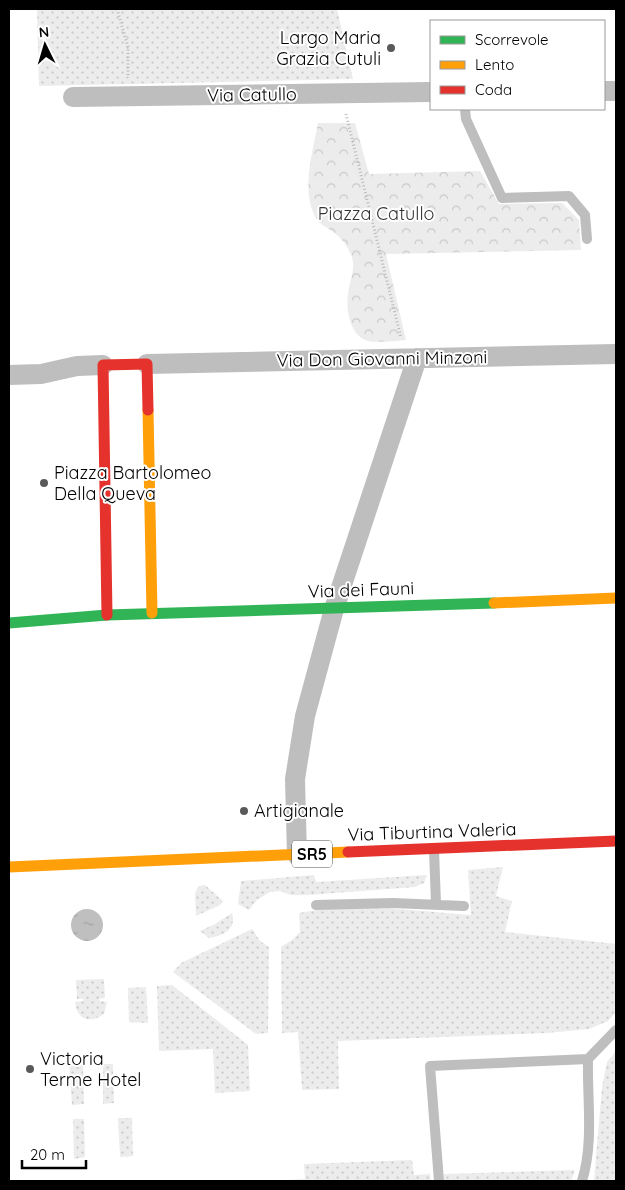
<svg xmlns="http://www.w3.org/2000/svg" width="625" height="1190" font-family="Quicksand,sans-serif">
<style>
.grass{fill:url(#grass-dots)}
.park{fill:url(#park-crowns)}
.water{fill:url(#water-ripples)}
.lines{fill:none;stroke-linecap:round;stroke-linejoin:round}
.path{stroke:#b9b9b9;stroke-width:3;stroke-dasharray:1 2.5;stroke-linecap:butt}
.lane{stroke:#bebebe;stroke-width:10}
.street{stroke:#bebebe;stroke-width:20}
.fast{stroke:#30b455;stroke-width:11}
.slow{stroke:#ff9f0a;stroke-width:11}
.jam{stroke:#e5322d;stroke-width:11}
.poi-dot{fill:#595959;stroke:#fff;stroke-width:2}
.labels{text-anchor:middle;stroke-width:4;stroke-linejoin:round;paint-order:stroke}
.shield{fill:#fff;stroke:#4c4c4c;stroke-width:1}
.shield-label{font-size:16px;font-weight:bold;fill:#000}
.poi-label{font-size:18px;fill:#000;stroke:#fff;text-anchor:start}
.street-label{font-size:18px;fill:#000;stroke:#fff}
.park-label{font-size:18px;fill:#333;stroke:#fff}
</style>
<defs>
<pattern id="grass-dots" width="8" height="8" patternUnits="userSpaceOnUse" patternTransform="scale(1.25)"><rect width="8" height="8" fill="#ececec"/><path d="M2 2h.1M6 6h.1" fill="none" stroke="#c9c9c9" stroke-width="1.8" stroke-linecap="round"/></pattern>
<pattern id="park-crowns" width="20" height="18" patternUnits="userSpaceOnUse" patternTransform="scale(1.25)"><rect width="20" height="18" fill="#ececec"/><path d="M2 6a3 3 0 1 1 6 0M12 15a3 3 0 1 1 6 0" fill="none" stroke="#c9c9c9"/></pattern>
<pattern id="water-ripples" width="26" height="14" patternUnits="userSpaceOnUse" patternTransform="scale(1.25)"><rect width="26" height="14" fill="#bfbfbf"/><path d="M2 4q2-2 4 0t4 0M15 11q2-2 4 0t4 0" fill="none" stroke="#a2a2a2"/></pattern>
</defs>
<rect width="100%" height="100%" fill="#fff"/>
<path class="grass" d="M37,9H337L353,79L39,86Z
M503,867L496,896L512,901L505,932L616,944V1012L608,1021L589,1029L546,1033L338,1041L339,1089L302,1090L298,1032L282,1033L281,947L292,940L300,932L299,913C356,902 414,911 471,915L468,870Z
M314,875L316,882L427,875L424,883L415,887L308,895H291L280,891L270,892L257,900L249,910L238,904L241,881Z
M205,885L223,901L220,905L196,916L195,893L199,886Z
M232,913C237,929 223,936 209,938L200,931L215,924Z
M252,929L260,941L269,947L268,1033L256,1034L173,972L181,963Z
M104,979L105,998L99,999L100,1001L107,1002L104,1014C90,1024 77,1020 75,1002L83,1001V999H77L76,980Z
M172,985L248,1045L250,1091L215,1093L213,1049L159,1051L157,986Z
M146,987L148,1023L129,1022L128,988Z
M616,1051V1181H594L602,1087L607,1062Z
M69,1064L83,1065L84,1104L72,1105Z
M103,1064H113L114,1103L103,1104Z
M118,1118H132L133,1156L120,1157Z
M73,1119H84L85,1157L74,1159Z
M412,1160L414,1175L430,1174L431,1181H269L305,1179L304,1164Z
M575,1170L571,1181H444V1174Z"/>
<path class="park" d="M318,123H355L369,174L480,171L499,204L562,203L579,220L581,250L386,254L406,340C398,341 375,343 368,341C348,335 345,305 349,288C351,277 356,266 351,255C346,243 340,236 329,229C326,227 322,225 320,223C298,199 313,151 318,123Z"/>
<path class="water" d="M71 925a16 16 0 1 1 32 0a16 16 0 1 1-32 0Z"/>
<g class="lines">
<path class="path" d="M117,9L128,47V77
M346,114L401,338"/>
<path class="lane" d="M465,109L466,119L502,198L569,196L585,215L587,239
M434,850L436,904
M316,905L393,903L464,906
M439,1181L430,1066L588,1059L616,1030
M582,1181C594,1143 587,1099 588,1059"/>
<path class="street" d="M604,91H616
M73,97L431,92
M147,364L616,354
M9,375L41,374L77,366L103,365
M297,855L295,779L305,716L334,609L417,358"/>
<path class="fast" d="M9,623L107,615L494,603"/>
<path class="slow" d="M148,410L152,613
M494,603L616,598
M9,867L348,852"/>
<path class="jam" d="M107,615L103,365L147,364L148,410
M348,852L616,841"/>
</g>
<g class="poi-dot">
<circle cx="391" cy="48" r="5"/>
<circle cx="44" cy="483" r="5"/>
<circle cx="244" cy="811" r="5"/>
<circle cx="30" cy="1069" r="5"/>
</g>
<g class="labels">
<rect class="shield" x="292" y="840.5" width="40" height="27" rx="4"/>
<g class="shield-label">
<text x="312" y="860">SR5</text>
</g>
<g class="poi-label">
<text x="381" y="44" text-anchor="end">Largo Maria<tspan x="381" dy="21">Grazia Cutuli</tspan></text>
<text x="54" y="479">Piazza Bartolomeo<tspan x="54" dy="21">Della Queva</tspan></text>
<text x="254" y="817">Artigianale</text>
<text x="40" y="1065">Victoria<tspan x="40" dy="21">Terme Hotel</tspan></text>
</g>
<g class="street-label">
<text transform="translate(252 95) rotate(-1)" y="6">Via Catullo</text>
<text transform="translate(382 359) rotate(-1)" y="6">Via Don Giovanni Minzoni</text>
<text transform="translate(361 590) rotate(-2)" y="6">Via dei Fauni</text>
<text transform="translate(432 832) rotate(-2)" y="6">Via Tiburtina Valeria</text>
</g>
<g class="park-label">
<text x="376" y="220">Piazza Catullo</text>
</g>
</g>
<rect width="625" height="1190" fill="none" stroke="#000000" stroke-width="20"/>
<rect x="430" y="20" width="175" height="90" fill="#ffffff" stroke="#999999"/>
<rect x="440" y="36" width="25" height="8" fill="#30b455" stroke="#999999"/>
<text x="475" y="45" font-size="15" fill="#000000">Scorrevole</text>
<rect x="440" y="61" width="25" height="8" fill="#ff9f0a" stroke="#999999"/>
<text x="475" y="70" font-size="15" fill="#000000">Lento</text>
<rect x="440" y="86" width="25" height="8" fill="#e5322d" stroke="#999999"/>
<text x="475" y="95" font-size="15" fill="#000000">Coda</text>
<g transform="translate(45 45) rotate(355)" stroke="#ffffff" stroke-width="4" paint-order="stroke">
<path d="M0-4L9 19L0 12L-9 19Z" fill="#000000"/>
<text y="-8" font-size="14" font-weight="bold" text-anchor="middle" fill="#000000">N</text>
</g>
<path d="M22 1160v8h64v-8" fill="none" stroke="#000000" stroke-width="2.5"/>
<text x="30" y="1160" font-size="15" fill="#000000" stroke="#ffffff" stroke-width="4" paint-order="stroke">20 m</text>
</svg>
